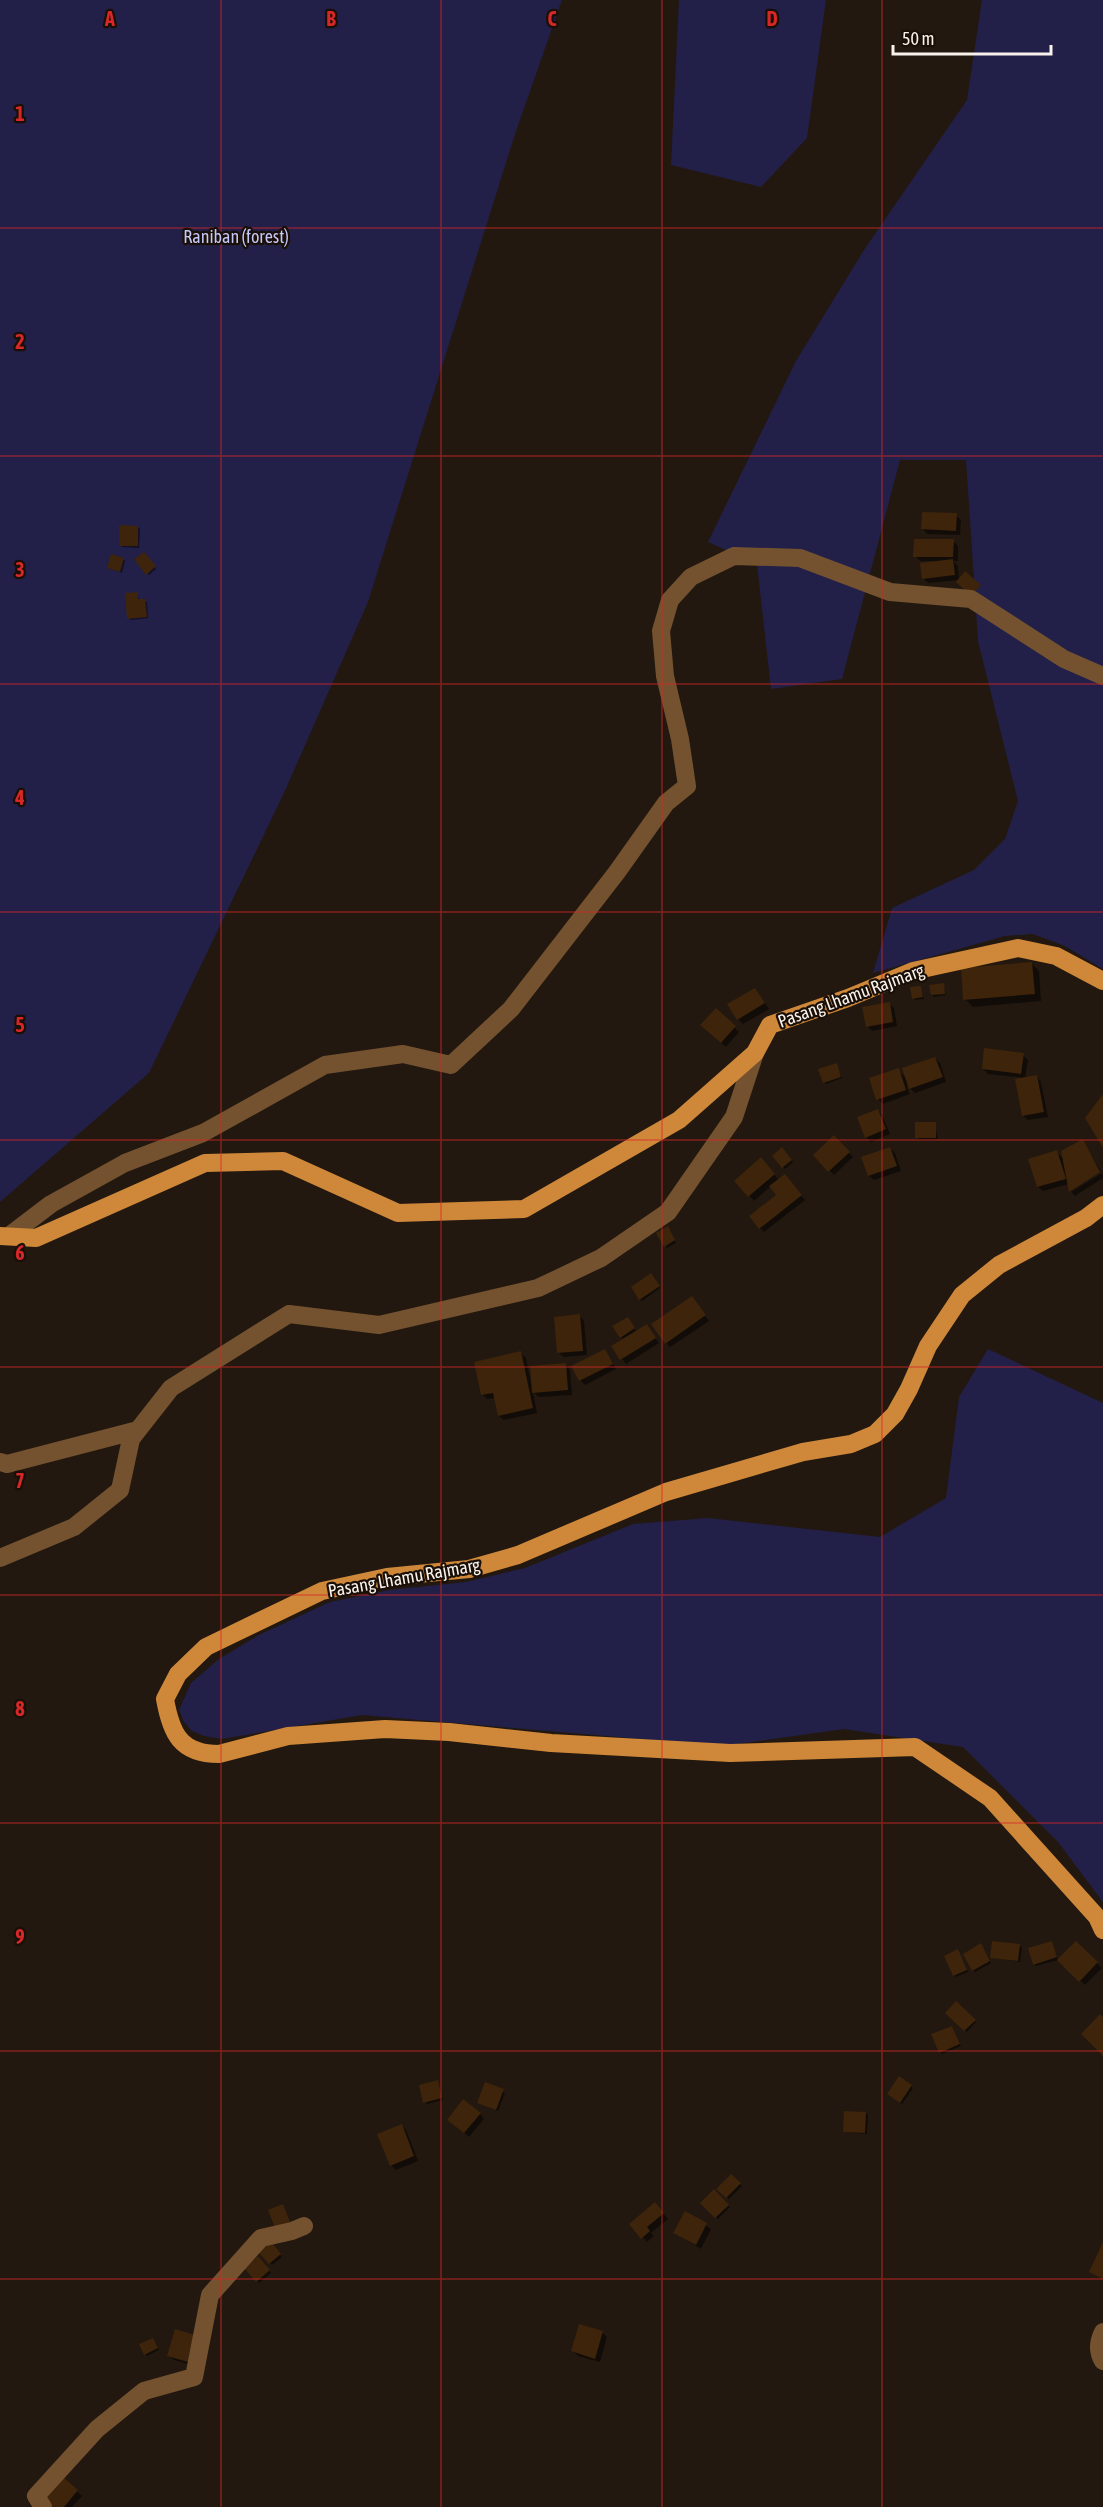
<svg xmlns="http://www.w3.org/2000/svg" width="1103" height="2507" font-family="'Asap Condensed',sans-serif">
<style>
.green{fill:#222048}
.shadow{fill:#0007}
.building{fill:#3d240a}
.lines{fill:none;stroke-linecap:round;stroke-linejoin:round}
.street{stroke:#74522f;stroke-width:18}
.primary{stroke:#cf883a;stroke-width:18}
.grid{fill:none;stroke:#d62828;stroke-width:1.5;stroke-opacity:0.55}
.labels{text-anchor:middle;stroke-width:4.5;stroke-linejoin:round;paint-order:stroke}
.park-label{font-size:18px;fill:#c4c7fa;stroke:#190f07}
.street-label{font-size:18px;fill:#f9f2ec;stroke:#190f07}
.grid-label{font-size:20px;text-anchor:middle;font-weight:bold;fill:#d62828;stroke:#190f07;stroke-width:4.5;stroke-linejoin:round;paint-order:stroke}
</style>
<rect width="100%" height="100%" fill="#22180f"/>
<path class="green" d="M0,0H562L515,134L368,602L284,793L149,1073L0,1202Z
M679,0H826L807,138L761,187L671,165Z
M982,0H1103V969L1065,946L1033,934L1005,936L873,973L892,908L974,870L1005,839L1018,801L978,641L966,460H900L842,679L771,689L757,564L708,542L796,361L864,250L967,100Z
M988,1349L1103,1403V1902L1058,1842L963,1747L844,1729L722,1746L362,1715L222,1739L204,1736L192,1731L184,1722L179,1710L191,1683L219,1659L259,1635L330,1602L389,1590L466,1582L525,1568L633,1524L708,1518L880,1537L946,1498L959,1397Z"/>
<path class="shadow" d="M956,515L961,520L960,535L927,534L923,529Z
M138,527L140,529L139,548L122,547L120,545Z
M953,541L958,546V561H953L958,566L959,580L928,583L923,578L934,561H920L915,556Z
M144,554L156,569L149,575L136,560Z
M123,559L125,561L122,573L109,568Z
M137,593L140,601L147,602L148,618L131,620L129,618Z
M1031,963L1039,971L1041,1001L973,1007L965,999Z
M943,984L946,995L934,997L932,995Z
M921,988L924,999L915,1000L913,998Z
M755,989L769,1009L743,1024L738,1019Z
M889,1004L894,1008L897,1026L872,1031L867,1026Z
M716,1010L739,1032L726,1047L702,1025Z
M1023,1055L1028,1060L1025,1079L1037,1077L1041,1082L1048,1117L1028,1120L1023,1116L1025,1078L988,1074L983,1069Z
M935,1059L940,1063L946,1082L915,1093L906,1084L910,1094L883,1104L878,1099L898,1070L907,1079Z
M836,1065L842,1078L826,1084L824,1082Z
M877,1110L882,1115L890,1134L871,1142L866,1137Z
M935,1124L938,1139H919L916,1137Z
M834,1137L853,1157L834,1175L815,1155Z
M1083,1141L1100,1170L1071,1189V1192L1102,1173L1103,1178L1075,1196L1070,1191L1069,1184L1043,1191L1038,1187L1056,1152L1064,1159Z
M782,1149L793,1162L785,1169L774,1156Z
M890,1149L895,1153L901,1171L874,1180L869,1176Z
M765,1164L779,1180L796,1189L805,1200L764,1232L760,1228L778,1195L771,1186L754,1201L736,1181Z
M669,1230L676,1243L667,1248L665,1246Z
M652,1277L660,1288L642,1301L640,1299Z
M692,1298L709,1321L670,1347L666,1343Z
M580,1316L584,1321L587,1355L564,1357L559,1353Z
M629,1321L637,1332L647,1326L659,1343L626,1364L613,1347L624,1340L621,1337Z
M605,1351L616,1369L585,1385L580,1380Z
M521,1353L526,1358L531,1382L566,1365L570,1370L572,1395L539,1397L533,1392L537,1413L504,1420L499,1416L495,1398L487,1399L482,1394Z
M1052,1942L1058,1960L1036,1966L1034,1964Z
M1076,1943L1102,1968L1085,1985L1059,1960Z
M1020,1946L1022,1948L1020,1962L992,1957Z
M983,1947L991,1963L975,1972L973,1970Z
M959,1953L968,1972L956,1977L954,1975Z
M956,2003L976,2022L967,2032L947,2013Z
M952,2027L961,2046L942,2054L940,2052Z
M438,2082L443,2100L427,2104L425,2102Z
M486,2084L505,2093L498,2111L479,2103Z
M911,2086L913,2088L902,2104L891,2096Z
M866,2113L868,2115L867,2134L845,2132Z
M480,2114L484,2119L469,2137L454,2124Z
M402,2125L406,2130L418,2161L396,2170L391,2165Z
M731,2176L742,2186L729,2199L719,2189Z
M714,2191L730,2207L718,2219L702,2203Z
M660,2209L668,2219L651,2233L654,2236L647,2242L631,2224Z
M686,2213L711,2229L701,2249L675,2233Z
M270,2242L282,2257L272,2265L259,2251Z
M257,2258L271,2273L259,2283L246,2268Z
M602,2332L607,2337L600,2362L578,2356L573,2351Z
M195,2336L192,2365L174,2360L169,2356Z
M154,2341L159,2350L147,2356L145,2354Z
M62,2478L82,2496L72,2507H54Z"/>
<path class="building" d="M922,512L957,513L956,531L921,529Z
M119,525L138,526V546H119Z
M914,539H954L953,557H913Z
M144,552L156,566L146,575L134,559Z
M111,554L124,558L120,572L107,568Z
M953,559L955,575L922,579L920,563Z
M965,571L981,585L971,596L956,582Z
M138,592V599H145L147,617L127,619L125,593Z
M1032,962L1035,994L963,1000L961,968Z
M944,983L945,994L931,995L929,985Z
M921,986L923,997L912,999L910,987Z
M755,988L765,1003L737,1020L727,1004Z
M890,1002L893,1022L866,1027L862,1007Z
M716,1008L736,1026L721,1043L700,1025Z
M984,1048L1024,1053L1021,1074L982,1069Z
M935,1057L943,1077L909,1089L902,1068Z
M837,1063L841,1077L823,1083L818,1069Z
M899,1068L906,1090L876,1100L869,1078Z
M1037,1075L1044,1112L1022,1116L1015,1079Z
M1103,1094V1148L1085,1118Z
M878,1109L886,1129L865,1138L857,1117Z
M915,1122H936V1138H915Z
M834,1135L850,1152L828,1172L813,1155Z
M1083,1139L1100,1172L1069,1192L1061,1151Z
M782,1147L792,1160L782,1168L772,1156Z
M890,1147L897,1166L868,1176L861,1157Z
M1057,1150L1066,1179L1037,1187L1028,1159Z
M761,1157L775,1174L748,1197L734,1181Z
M785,1174L802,1195L759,1229L749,1216L776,1195L769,1186Z
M668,1226L675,1240L664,1247L656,1233Z
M651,1273L660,1286L639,1300L631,1287Z
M692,1296L706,1315L665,1344L651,1324Z
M580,1314L583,1351L557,1353L554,1317Z
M628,1317L635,1328L620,1338L612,1326Z
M647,1324L656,1338L620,1360L611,1346Z
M605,1349L613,1364L579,1381L571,1366Z
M521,1351L533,1408L498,1416L493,1393L481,1395L474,1362Z
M566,1363L568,1390L532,1393L530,1366Z
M992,1941L1020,1944L1018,1961L990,1958Z
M1052,1941L1057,1957L1033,1965L1028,1948Z
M1076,1941L1098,1962L1079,1982L1057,1960Z
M981,1943L990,1961L972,1971L963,1954Z
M958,1949L967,1970L953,1976L944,1956Z
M956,2001L976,2020L964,2031L945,2013Z
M1100,2014L1103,2017V2056L1081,2034Z
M952,2026L960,2044L939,2053L931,2034Z
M899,2076L912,2085L900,2103L887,2094Z
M438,2080L442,2098L423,2103L419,2085Z
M485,2082L504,2089L496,2110L477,2103Z
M463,2099L481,2113L464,2133L447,2120Z
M844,2111L866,2112L865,2133L843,2132Z
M402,2124L414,2156L390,2166L377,2134Z
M731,2174L741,2183L726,2198L716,2189Z
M714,2189L729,2205L715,2218L700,2203Z
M655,2202L664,2213L647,2227L650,2231L641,2239L629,2224Z
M283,2204L292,2227L277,2233L268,2210Z
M685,2211L707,2223L696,2245L673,2233Z
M270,2240L281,2254L269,2264L257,2251Z
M1103,2242V2279L1089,2272Z
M258,2256L270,2270L256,2282L244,2268Z
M579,2324L603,2331L595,2359L571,2351Z
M175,2329L195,2335L188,2362L167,2356Z
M153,2338L158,2348L144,2355L139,2344Z
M62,2476L78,2490L64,2507H53L43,2498Z"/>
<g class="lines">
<path class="street" d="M9,1236L51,1204L125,1163L203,1133L325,1065L403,1054L451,1065L511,1009L617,872L666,803L687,786L680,739L665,676L661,631L670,600L691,577L734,556L800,558L890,592L971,599L1064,659L1103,676
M0,1462L7,1464L138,1430
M0,1558L74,1527L120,1490L131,1439L171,1388L289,1314L379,1325L538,1288L601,1258L668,1212L734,1117L755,1053
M1103,2332C1098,2342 1097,2351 1103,2361
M43,2507L36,2496L97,2429L144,2391L194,2377L210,2295L261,2238L292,2231L304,2226"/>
<path class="primary" d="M1103,1205L1086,1218L999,1265L962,1295L928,1346L909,1389L895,1414L875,1434L851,1444L803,1452L666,1492L518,1555L469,1569L387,1577L322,1591L206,1647L178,1674L165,1699C171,1733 180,1754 219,1754L288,1736L385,1729L449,1732L551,1743L730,1753L915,1747L990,1798L1097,1917L1103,1930
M0,1236L36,1238L205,1163L283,1161L398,1213L524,1209L679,1120L755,1053L770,1025L848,998L913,971L1018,948L1056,956L1103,981"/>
</g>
<path class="grid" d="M221,0V2507M441,0V2507M662,0V2507M882,0V2507M0,228H1103M0,456H1103M0,684H1103M0,912H1103M0,1140H1103M0,1367H1103M0,1595H1103M0,1823H1103M0,2051H1103M0,2279H1103"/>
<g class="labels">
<g class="park-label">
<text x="236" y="243">Raniban (forest)</text>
</g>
<g class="street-label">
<text transform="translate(851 996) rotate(-20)" y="6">Pasang Lhamu Rajmarg</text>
<text transform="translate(404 1578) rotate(-10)" y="6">Pasang Lhamu Rajmarg</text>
</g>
</g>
<g class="grid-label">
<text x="110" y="26">A</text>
<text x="331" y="26">B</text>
<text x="552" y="26">C</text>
<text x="772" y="26">D</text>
<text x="20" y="121">1</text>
<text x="20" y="349">2</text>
<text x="20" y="577">3</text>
<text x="20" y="805">4</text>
<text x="20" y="1032">5</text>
<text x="20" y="1260">6</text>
<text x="20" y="1488">7</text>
<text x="20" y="1716">8</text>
<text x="20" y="1944">9</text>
</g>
<path d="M893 45v9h158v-9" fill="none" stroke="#f9f2ec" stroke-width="3"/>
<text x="902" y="45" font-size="18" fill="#f9f2ec" stroke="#190f07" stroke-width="4.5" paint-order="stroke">50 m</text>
</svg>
